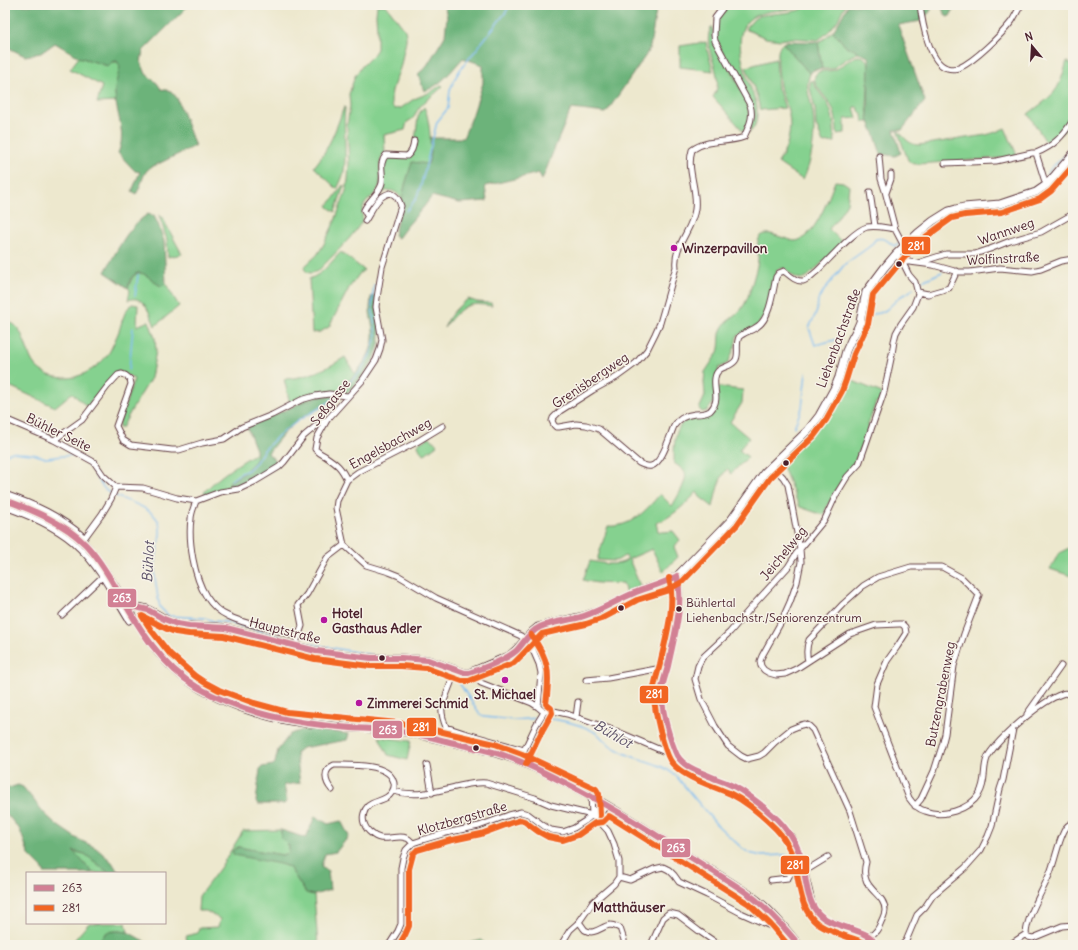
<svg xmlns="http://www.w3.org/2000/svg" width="1078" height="950" font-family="Delius,sans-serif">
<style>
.green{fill:#85d18f;stroke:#68785d}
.forest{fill:#6cb37a;stroke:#5b6952}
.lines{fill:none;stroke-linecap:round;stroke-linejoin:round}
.stream{stroke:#7cbcf1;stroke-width:1.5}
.street-casing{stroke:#623d43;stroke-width:7}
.secondary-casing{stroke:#623d43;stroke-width:9}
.street{stroke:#fff;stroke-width:5}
.secondary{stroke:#fff;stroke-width:7}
.bus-1-casing{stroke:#f7f3e8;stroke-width:9}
.bus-2-casing{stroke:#f7f3e8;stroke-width:9}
.bus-1{stroke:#d28094;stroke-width:6}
.bus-2{stroke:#f26522;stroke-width:6}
.poi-dot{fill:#b5179e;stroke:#f7f3e8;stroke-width:1.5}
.bus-dot{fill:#4a1f2b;stroke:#f7f3e8;stroke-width:1.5}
.labels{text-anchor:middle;stroke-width:3;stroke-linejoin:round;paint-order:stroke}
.bus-label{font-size:12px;fill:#4a1f2b;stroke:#f7f3e8;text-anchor:start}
.street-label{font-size:13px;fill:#4a1f2b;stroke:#f7f3e8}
.poi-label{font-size:13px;font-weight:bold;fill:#4a1f2b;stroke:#f7f3e8;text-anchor:start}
.water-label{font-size:14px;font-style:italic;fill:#594e66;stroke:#f7f3e8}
.neighbourhood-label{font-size:14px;font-weight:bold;fill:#4a1f2b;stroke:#f7f3e8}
.line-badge{stroke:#f7f3e8;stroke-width:1.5}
.badge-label{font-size:11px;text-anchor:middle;font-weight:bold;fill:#fff}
</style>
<rect width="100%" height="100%" fill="#f7f3e8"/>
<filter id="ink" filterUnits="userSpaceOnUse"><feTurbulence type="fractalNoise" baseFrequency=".025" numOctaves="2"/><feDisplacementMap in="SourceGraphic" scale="8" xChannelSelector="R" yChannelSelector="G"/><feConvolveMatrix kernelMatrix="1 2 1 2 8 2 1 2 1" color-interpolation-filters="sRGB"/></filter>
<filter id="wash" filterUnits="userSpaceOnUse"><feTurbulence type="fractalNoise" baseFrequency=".012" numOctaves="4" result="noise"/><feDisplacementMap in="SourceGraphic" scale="16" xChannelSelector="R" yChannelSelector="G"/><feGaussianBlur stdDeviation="0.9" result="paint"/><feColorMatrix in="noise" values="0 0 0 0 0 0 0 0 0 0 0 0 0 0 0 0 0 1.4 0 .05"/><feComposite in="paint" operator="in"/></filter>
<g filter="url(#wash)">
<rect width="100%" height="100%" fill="#ede8ce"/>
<path class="green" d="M377,5H386L405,30C407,37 406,43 404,49C403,54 402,60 401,65C397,79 388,92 392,107L395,109L401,108L414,99L431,92L441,85L443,86C436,94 425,100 419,108C413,116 417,117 407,122L405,130L384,135L385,153C375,161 384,179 377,191C373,197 365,201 363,208C361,213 364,218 361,223C350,240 333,255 319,270C314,273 309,275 305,270L304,267L317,255L324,244L335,221L346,191L348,180L349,164L347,125L350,106L349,94L355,76L362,66L373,55L377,49V29L376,15Z
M726,5H805C791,11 775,9 760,14C723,25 748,79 756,102C758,113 758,126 749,133L754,113L716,40L717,18Z
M810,5H846L843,9L838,20L831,29L825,35L818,40L792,38L780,40L766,38L745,29L754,19L759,16C775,12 795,15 810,5Z
M711,27H713V37L748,104L750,119L744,132L713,97C728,75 700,51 711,27Z
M833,31L847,48L854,49L857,53L846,59L832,69H822L818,42L824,39Z
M706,42L707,49L713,71L680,67V46Z
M783,43L810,74C804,88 811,99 813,113C816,134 812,162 803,180L778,163C787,150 792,131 789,115C788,107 783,99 781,91C779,83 776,55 779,48C780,46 781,45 783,43Z
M858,56C864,56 866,59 869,64L867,107L869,122H863L862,115L857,107H854L857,118L845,119V133L837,134C837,125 836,117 833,109C831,106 830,103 828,101C824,95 810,82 816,74C820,69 829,72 834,70C843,67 848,58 858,56Z
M79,57L108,66L112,62H118L121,65L115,91L116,102L97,103L102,86L70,69Z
M776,59L778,88L785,108L760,110L757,96L746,67Z
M1067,61L1073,66V118L1066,129L1048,145L1028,114C1038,106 1050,99 1057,88C1062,80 1064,70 1067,61Z
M813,80C815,88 821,94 826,101C834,113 834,128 835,142L823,143L818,130L816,126L815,109L810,88V82Z
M344,107H345C343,128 347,150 344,171C343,177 340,183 337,189L314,167C329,149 336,129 344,107Z
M424,107C429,115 431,142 431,152C430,156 429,160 428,164L412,163L405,185L402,203C401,198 400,195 395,192C382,185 374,203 368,212L366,211L367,209L380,191L383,163L386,157L401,158L414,149L418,117L420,112Z
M1005,128L1017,155L1001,158L918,164C914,164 911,164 908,160L897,130C904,137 909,145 919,145L986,135L996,132Z
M835,181L843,182L849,186L847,203L837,219L829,229L843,243L806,278C796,281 791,274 784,268L779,269L777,270L765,315L758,325L737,336L735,347L728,363L719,368L713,403L707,411L702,412L699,409L705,396L704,382L705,372L718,352C721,344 718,335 722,328C726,320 735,317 740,311C749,300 752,283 756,270C757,266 758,262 758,258C758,247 754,232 771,234L794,241C814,241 829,197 835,181Z
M343,185L344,186L335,212L327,206L334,198Z
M159,215L162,217L182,254L168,257L167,240Z
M341,252L364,270L360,273L349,288L329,327L320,332L312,333L309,279C323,274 331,262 341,252Z
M139,273C148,273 153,282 161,286L166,284L179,306L155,326C152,319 146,302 139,300C135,298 132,299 128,300L130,290L128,288C131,282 131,275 139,273Z
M468,299L477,302L491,303L492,306C484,305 474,303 467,306C459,309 449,321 444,328C450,314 456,308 468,299Z
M132,304L138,305L137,326L149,321L155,338L156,351L151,378L131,411L122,428H119V424L134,379L118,371L87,407L72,393L55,407L5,384V322C24,321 25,352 34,364C42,374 52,377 64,378C81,379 101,366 110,351C113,345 116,338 119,331C122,322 124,310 132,304Z
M345,357L355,374L344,386L340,394L290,404L284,379C306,378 327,369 345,357Z
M843,377L882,393L879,402H876L868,425L869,428L860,450L851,470L836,489L823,515L800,507L795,497L782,464L826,417Z
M717,387L743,390L742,403L730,422L749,438L739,450L748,457L731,474L727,469C718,479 716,495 713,507L700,497L697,492C688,502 670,519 656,523L658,531L664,532L673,531L680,540L674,547L678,557L663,572L652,549L629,559L641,588L626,594L623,583C609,584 597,584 583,580L590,561C602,563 617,567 627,560V557L625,556C621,557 619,561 614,561L597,560L608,526C630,528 647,510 660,494L672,506C676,499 690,478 684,471C681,468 677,465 674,463C674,449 673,426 688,419C693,416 699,417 704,416C707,414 710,412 713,411Z
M430,437L437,445L425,454C421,453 419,449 418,445L419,443Z
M256,453V460L244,473L229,482L232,489L205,494L204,492C220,475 237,465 256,453Z
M1073,546V578L1071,576L1050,569L1059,553Z
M379,737L411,741L407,760L388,755Z
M281,830V838L289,846L290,853L282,855L238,847L289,867L306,893L314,895L318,945H188L186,936L198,933L199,928L218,927L220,919L206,911H198L199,896L220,868L243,831Z
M72,851L85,854L109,873H93Z
M89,923H126L128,932C112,930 105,930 96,945H70Z
M482,940L485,945H462Z"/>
<path class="forest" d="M5,5H196L187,7L143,51L141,62L146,74L157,83L161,89L171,91L177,98L195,146L156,165C141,169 144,183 136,194L132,191L140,172L135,171L118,153C127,133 116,114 115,94C114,85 119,74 120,66L117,61L112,62L108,66L79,57L55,43L41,53L25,56L5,46Z
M444,5H657L650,47L646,55L606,113L571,109L557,142L542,180L539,173L485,186L487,201L459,203L432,196C422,211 408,223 398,238L394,235L405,185L412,162L428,164L431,153L430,138H463L472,117L483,83V65L463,58C451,71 441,86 424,91L418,74L426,67L445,36L447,16Z
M848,5H934L929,13L921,21L898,25L925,101L902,130H894L901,153L895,156L881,154L874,133L869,122L868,116L869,58L863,54L857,53L854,49L847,48L833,31L839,22Z
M942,5H956L950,16L947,17L943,11Z
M787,41L818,42L822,69L813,70L810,74L783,43Z
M148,214L154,216L158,224L164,241L166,284L161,286C153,283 142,266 133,276C130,279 129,284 128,288L105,272C117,251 127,227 148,214Z
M375,296C377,309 382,333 379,345C376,362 359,383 346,394H340C351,375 372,361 373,337C374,328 370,319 370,309C370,305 371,301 371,297Z
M332,396L334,401L299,419L283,434L268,453L279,465C264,475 249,483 232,489L229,482L244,473L256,460V450L247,427L303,402L318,397Z
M309,728L349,734L347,740L302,748L296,753L300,783L284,785L287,802L283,804H258L256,802L260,769L262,767L273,765L275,763L278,750L290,734Z
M18,785L23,787L45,814L57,825L76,838L96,848L112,862L118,872L109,873L85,854L73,851L93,873H44L42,868L29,855L20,830L5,812V786L9,788Z
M315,816L328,824L341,821L349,836L336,852L325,854L321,867L328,871L330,890L314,895L306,893L289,867L280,864L234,855L232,851L238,847L282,855L289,853V846L281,838V830L306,838Z
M118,931L128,932L151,945H96L98,942L107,932Z"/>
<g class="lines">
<path class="stream" d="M1047,174L1052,167L1073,149
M406,211L416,199L421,185L437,122L448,108L450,90L454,80L460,70L506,12L510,5
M920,282L942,272
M135,296L138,275
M872,314L880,313L886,310L901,296L908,293L913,288
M839,339L815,345L809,328L817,311L818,300L825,289L845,264L869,247L876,239C884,237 888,241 894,246L899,243
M129,370L133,328
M342,389L360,372L371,353L376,336L372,306L374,285
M794,427L802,408L806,373
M5,455L12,452L19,453L33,454L46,458L72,455C93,458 92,477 105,489C119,502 145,502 157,519C164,528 157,548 156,558C153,572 156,584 158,598C159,601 159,604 160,607C162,610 166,613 169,616L205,618L213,621L226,622L300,642L372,655
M231,480L239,474L248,470L256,462L264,450L279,435L299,420L328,403L334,398
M381,663L413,664L430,669L458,681L479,713L484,717L515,720L538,718
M542,718C558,719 582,724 596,733C600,735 603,740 607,743C612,747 625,754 631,756C649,763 661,763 676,776L717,825L742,848L749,853L762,856L786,855L793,861
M798,871L811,917L817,923L852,937L861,945"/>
</g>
</g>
<g filter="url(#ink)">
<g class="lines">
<defs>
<path id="street" d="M725,5L715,18L714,35L715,41L750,105C754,117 749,126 744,137C726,144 708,138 692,150C686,170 698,189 695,209C693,229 673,246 676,267L660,323L655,334L647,350L636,363L628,369L617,377L593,390L560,411L553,418L552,421L554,425L556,427H559L576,424L586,425L599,429L639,463C643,465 647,467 651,466C662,464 670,435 674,426C679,418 686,415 695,414C700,414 705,414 710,411C721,400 713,390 715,378C717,365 729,369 735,361C740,356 735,345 739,337C744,332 752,331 758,326C770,318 773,291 776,277L779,273L784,271C789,275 796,282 803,281C808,280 812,275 816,272C828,261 853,231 867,227C876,225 886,228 895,229
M920,5C922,21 929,63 947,68C950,69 955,69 959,68C975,61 1001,35 1012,21C1015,16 1018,10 1021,5
M1036,153C1054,146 1063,136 1073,120
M879,156L881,179L885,191L895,229L904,246
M945,163L996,161L1032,153H1036L1046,185
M870,192L875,226
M886,193L891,179V174
M368,216L366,214L364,210C369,200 380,193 382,183C384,173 378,164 386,155L407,156C412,152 413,148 414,141
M365,221C373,209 376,197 390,193C397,195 399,200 401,206L382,267L377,298L376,307L382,340L380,349L376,360L362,381L327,420L317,438L315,449C318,452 321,454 325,456C337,464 341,467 347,480L337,501L336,508L344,545L366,565L389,572L399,576L436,598L521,636L532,648L539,664L541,673L538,707
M902,261L933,265L958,272H970L1000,268L1032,271L1041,269L1061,261L1073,259
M921,262L946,254H975L990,249L1010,241L1041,232L1073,214
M918,292L928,294L949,288L957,271
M5,419L54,440L94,462L103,475L116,487
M54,440L82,420L107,387L118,375L122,374L125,375L130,379L131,384L116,426L123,440L131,445L172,450H179L202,443L224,439L242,427L272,415L301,400L315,396L329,394L348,396
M771,465L783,477L788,485L800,549L801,562L797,582L790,602L781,622L762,656L760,661L761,666L764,670L769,673L776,675L785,674L796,669L850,634L876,625L899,624H902L905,627L906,633L897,647L887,661L877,684L874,707L909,798C913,804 918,809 925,811C942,818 969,810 979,794C987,781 982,767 988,756C999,738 1041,701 1062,694C1065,692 1069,694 1073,696
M347,480L358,472L415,443L443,426
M116,487L143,488L177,498L196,501L220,492L239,489L254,482L279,467L284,462L304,436L322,421L327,420
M5,494C34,504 61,516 84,537
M196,501C194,507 191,513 191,519C188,541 194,577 206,596C211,604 219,612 228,616C250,627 277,628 298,638
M5,507C30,516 61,529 79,548C100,568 114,597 129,621
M83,540L102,514L111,499L116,487
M677,576C685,596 673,645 667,667C665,675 662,683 662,691C660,710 670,738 677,757
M62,615L102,577
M297,640L302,626L298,605L307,594L327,558L344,545
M808,661C806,653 806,648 809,640L843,604L863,586L878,577L911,567H942L962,578L979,595L964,634L954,666L945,734L942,746L934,771L921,799L915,806
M456,670L442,706C441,714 443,720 446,727L464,733L524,750
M473,671L477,679L481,683L532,703L538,707L544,712L548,710L554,711L567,714L616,731L677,757L688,766L699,773L715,778L743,791L774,817L792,836L796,845L803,864L813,906L817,913L825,919L870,936L876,945
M586,680L608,678L667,667
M1027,714L1061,666
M576,717L578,702
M519,761L536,725L544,712
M427,765L432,793
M332,790C325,782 322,770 334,765C349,765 387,763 393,780C395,784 394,789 392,792C387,801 375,800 368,806C364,810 362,817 364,823C365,826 368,831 371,833C380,842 389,837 400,837C402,837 404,837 406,838C409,838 411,842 413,843
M393,791C414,797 434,792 455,787C465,785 475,782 486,783L535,798L551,805L584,813L592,815L597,819L608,831L614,844L619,861V877L614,884L593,902L579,922L570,930L561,945
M591,795L592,815
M592,815H599L607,805
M1073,823C1069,824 1066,827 1064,831C1058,843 1055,860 1050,873C1043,891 1027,915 1026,934L1028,937L1033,938L1062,926L1073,925
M804,869L810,868L828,857
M619,877L630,880L654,869L663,867L669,870L674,875L679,882L707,895L741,913L777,929L792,945
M771,880L788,878L793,869L803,864
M579,922C581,924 583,928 585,930C594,936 602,926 610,925C614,925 617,927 620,928L624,940V945
M870,936C876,933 879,928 881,922C883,918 885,914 885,910C885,892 858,890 866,862L850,811L813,730L809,726L805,724L801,725L791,729L775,742L764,753L759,756L747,759L741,756L728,746L715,726L701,699L695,679L698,666L702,658L730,632L756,602L788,567L796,554L825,519L836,495L847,477L859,464L884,392L892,354L894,341L896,333L901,324L913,307L918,294L915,282L909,275L902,261L896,254
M389,945L398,931L401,924V868L403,858L406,850L413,843L422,840L446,833L479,826L509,815L521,812L528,814L544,826L551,830L563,832L574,828L585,821L592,815L602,802
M651,945L663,918L669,913L678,915L699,931L715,942L723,945
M902,945L906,941L917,915L925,907L933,895L965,868L981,850L988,836L992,826L1000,789L1003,780L1013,729
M1009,945L1026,934"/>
<path id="secondary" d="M5,500C30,508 65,525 84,543C98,558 109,576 119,593C144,635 165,672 210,694C231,705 263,716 286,720C307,724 331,726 352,728C370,729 387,729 405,732C418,734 433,738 446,741C471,747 496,751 519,761C575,784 626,816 677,849C702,865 729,880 753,897C771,910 785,928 799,945
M128,608C151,603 157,619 177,624C193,628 210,625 226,628L316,651L371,658H401L428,660L465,673H469L509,656L516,650L532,632L538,627L545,625L584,616L598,611L634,593L663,583L677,576L731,520L764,473L808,430L819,416L835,387L839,377L846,351L851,340L857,329L860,322L866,292L884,268L896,254L918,233L933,221L949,211L956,209L964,207L1000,204L1036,192L1046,185L1055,175L1073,154"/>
</defs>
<use href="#street" class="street-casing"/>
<use href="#secondary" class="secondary-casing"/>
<use href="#street" class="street"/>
<use href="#secondary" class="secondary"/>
<defs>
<path id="bus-1" d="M5,500C33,510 64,523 85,544C98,557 108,574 117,590C138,626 160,665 197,687C244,714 297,724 351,728C367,729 383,729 399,731C415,733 430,737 446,741C461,745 477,748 493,752C512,757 531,766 549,775C591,795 631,819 670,844C694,860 720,875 744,891C766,906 782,925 799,945
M677,576C684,605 674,637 668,666C666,674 663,681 662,689C661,709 668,733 675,751C681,768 702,772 716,779C728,783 739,788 749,796C774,814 796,833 803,865C806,880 807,900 817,912C826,923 844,926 857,931C862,933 867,934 871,938C873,940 874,943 876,945
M128,608L136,607L148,610L164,619L177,624L189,626L226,628L316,651L371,658H401L428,660L465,673H469C484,668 504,661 516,651C524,643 529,632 540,627C553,621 570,621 584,616C602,610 617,600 634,593C649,587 663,584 677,576"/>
<path id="bus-2" d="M669,578C676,606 666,637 660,664C658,672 655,680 654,688C653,698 655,708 657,718C659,728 666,756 672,763C686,779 712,785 731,794C747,802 763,816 776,829C784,837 789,847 793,857C800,879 798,909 818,924C830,932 846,936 860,941L865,943L867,945
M526,764L543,729L552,713L551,708L546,704C550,674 550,660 531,635
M600,815L599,794L596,789L522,754L495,744L408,724L287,712L254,703L219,690L204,682L195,676L170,654L151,630L142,616L167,629L175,632L189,634L224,636L315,659L370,666H401L426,668L462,681H469L514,663L522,655L542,634L586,624L601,619L637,600L666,591L682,582L737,525L770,478L814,436L826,420L842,391L846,380L854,354L868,324L873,295L902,260L923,239L938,228L952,218L965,215L1002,212L1040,199L1051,191L1073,166
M399,945L405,935L409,926V869L413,854L417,850L448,841L481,834L511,823L521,820L524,821L539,832L548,837L563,840L578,835L595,823L603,822L609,816L749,904L770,924L788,945"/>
</defs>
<use href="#bus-1" class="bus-1-casing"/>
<use href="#bus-2" class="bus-2-casing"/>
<use href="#bus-1" class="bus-1"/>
<use href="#bus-2" class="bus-2"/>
</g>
</g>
<g class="poi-dot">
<circle cx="674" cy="248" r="4"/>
<circle cx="324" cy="620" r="4"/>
<circle cx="505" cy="680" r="4"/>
<circle cx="359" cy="703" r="4"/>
</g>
<g class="bus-dot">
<circle cx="899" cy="264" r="3.5"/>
<circle cx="786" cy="463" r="3.5"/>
<circle cx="621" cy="608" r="3.5"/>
<circle cx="679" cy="609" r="3.5"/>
<circle cx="382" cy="658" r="3.5"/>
<circle cx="476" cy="748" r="3.5"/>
</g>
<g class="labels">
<g class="bus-label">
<text x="686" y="607">Bühlertal<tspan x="686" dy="15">Liehenbachstr./Seniorenzentrum</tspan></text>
</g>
<g class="street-label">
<text transform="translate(1006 231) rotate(-19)" y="5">Wannweg</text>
<text transform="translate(1003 258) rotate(-3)" y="5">Wolfinstraße</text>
<text transform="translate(838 338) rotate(-70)" y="5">Liehenbachstraße</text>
<text transform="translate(590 380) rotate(-34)" y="5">Grenisbergweg</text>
<text transform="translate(330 402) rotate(-52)" y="5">Seßgasse</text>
<text transform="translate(59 432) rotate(26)" y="5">Bühler Seite</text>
<text transform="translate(390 443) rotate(-29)" y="5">Engelsbachweg</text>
<text transform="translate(783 553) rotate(-51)" y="5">Jeichelweg</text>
<text transform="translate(285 630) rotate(14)" y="5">Hauptstraße</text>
<text transform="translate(940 694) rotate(-79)" y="5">Butzengrabenweg</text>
<text transform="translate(462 818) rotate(-16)" y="5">Klotzbergstraße</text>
</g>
<g class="poi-label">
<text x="682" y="253">Winzerpavillon</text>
<text x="332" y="618">Hotel<tspan x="332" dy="15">Gasthaus Adler</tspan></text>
<text x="505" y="699" text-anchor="middle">St. Michael</text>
<text x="367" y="708">Zimmerei Schmid</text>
</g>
<g class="water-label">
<text transform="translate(148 562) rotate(-87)" y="5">Bühlot</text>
<text transform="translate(613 734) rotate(30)" y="5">Bühlot</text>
</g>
<g class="neighbourhood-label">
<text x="629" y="912">Matthäuser</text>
</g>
</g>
<g class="line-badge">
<rect x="901" y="236" width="30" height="19" rx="4" fill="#f26522"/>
<rect x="107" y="588" width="30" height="20" rx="4" fill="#d28094"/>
<rect x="639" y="685" width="30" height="19" rx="4" fill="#f26522"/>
<rect x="406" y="717" width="31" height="20" rx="4" fill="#f26522"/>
<rect x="372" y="720" width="31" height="19" rx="4" fill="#d28094"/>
<rect x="661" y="838" width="30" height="20" rx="4" fill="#d28094"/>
<rect x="780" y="855" width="30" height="20" rx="4" fill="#f26522"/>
</g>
<g class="badge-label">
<text x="916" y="250">281</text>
<text x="122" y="602">263</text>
<text x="654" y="698">281</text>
<text x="421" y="731">281</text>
<text x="388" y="734">263</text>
<text x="676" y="852">263</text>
<text x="795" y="869">281</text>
</g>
<rect width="1078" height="950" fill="none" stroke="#f7f3e8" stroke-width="20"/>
<rect x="26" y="872" width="140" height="52" fill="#f7f3e8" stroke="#b29e9c"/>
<rect x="34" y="885" width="20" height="6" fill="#d28094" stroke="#b29e9c"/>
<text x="62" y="892" font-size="12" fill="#4a1f2b">263</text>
<rect x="34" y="905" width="20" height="6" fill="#f26522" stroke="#b29e9c"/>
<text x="62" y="912" font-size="12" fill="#4a1f2b">281</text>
<g transform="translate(1032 46) rotate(342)" stroke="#f7f3e8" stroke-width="3" paint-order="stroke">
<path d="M0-3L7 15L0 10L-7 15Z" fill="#4a1f2b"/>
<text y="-6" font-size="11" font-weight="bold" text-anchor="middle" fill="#4a1f2b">N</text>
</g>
</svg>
